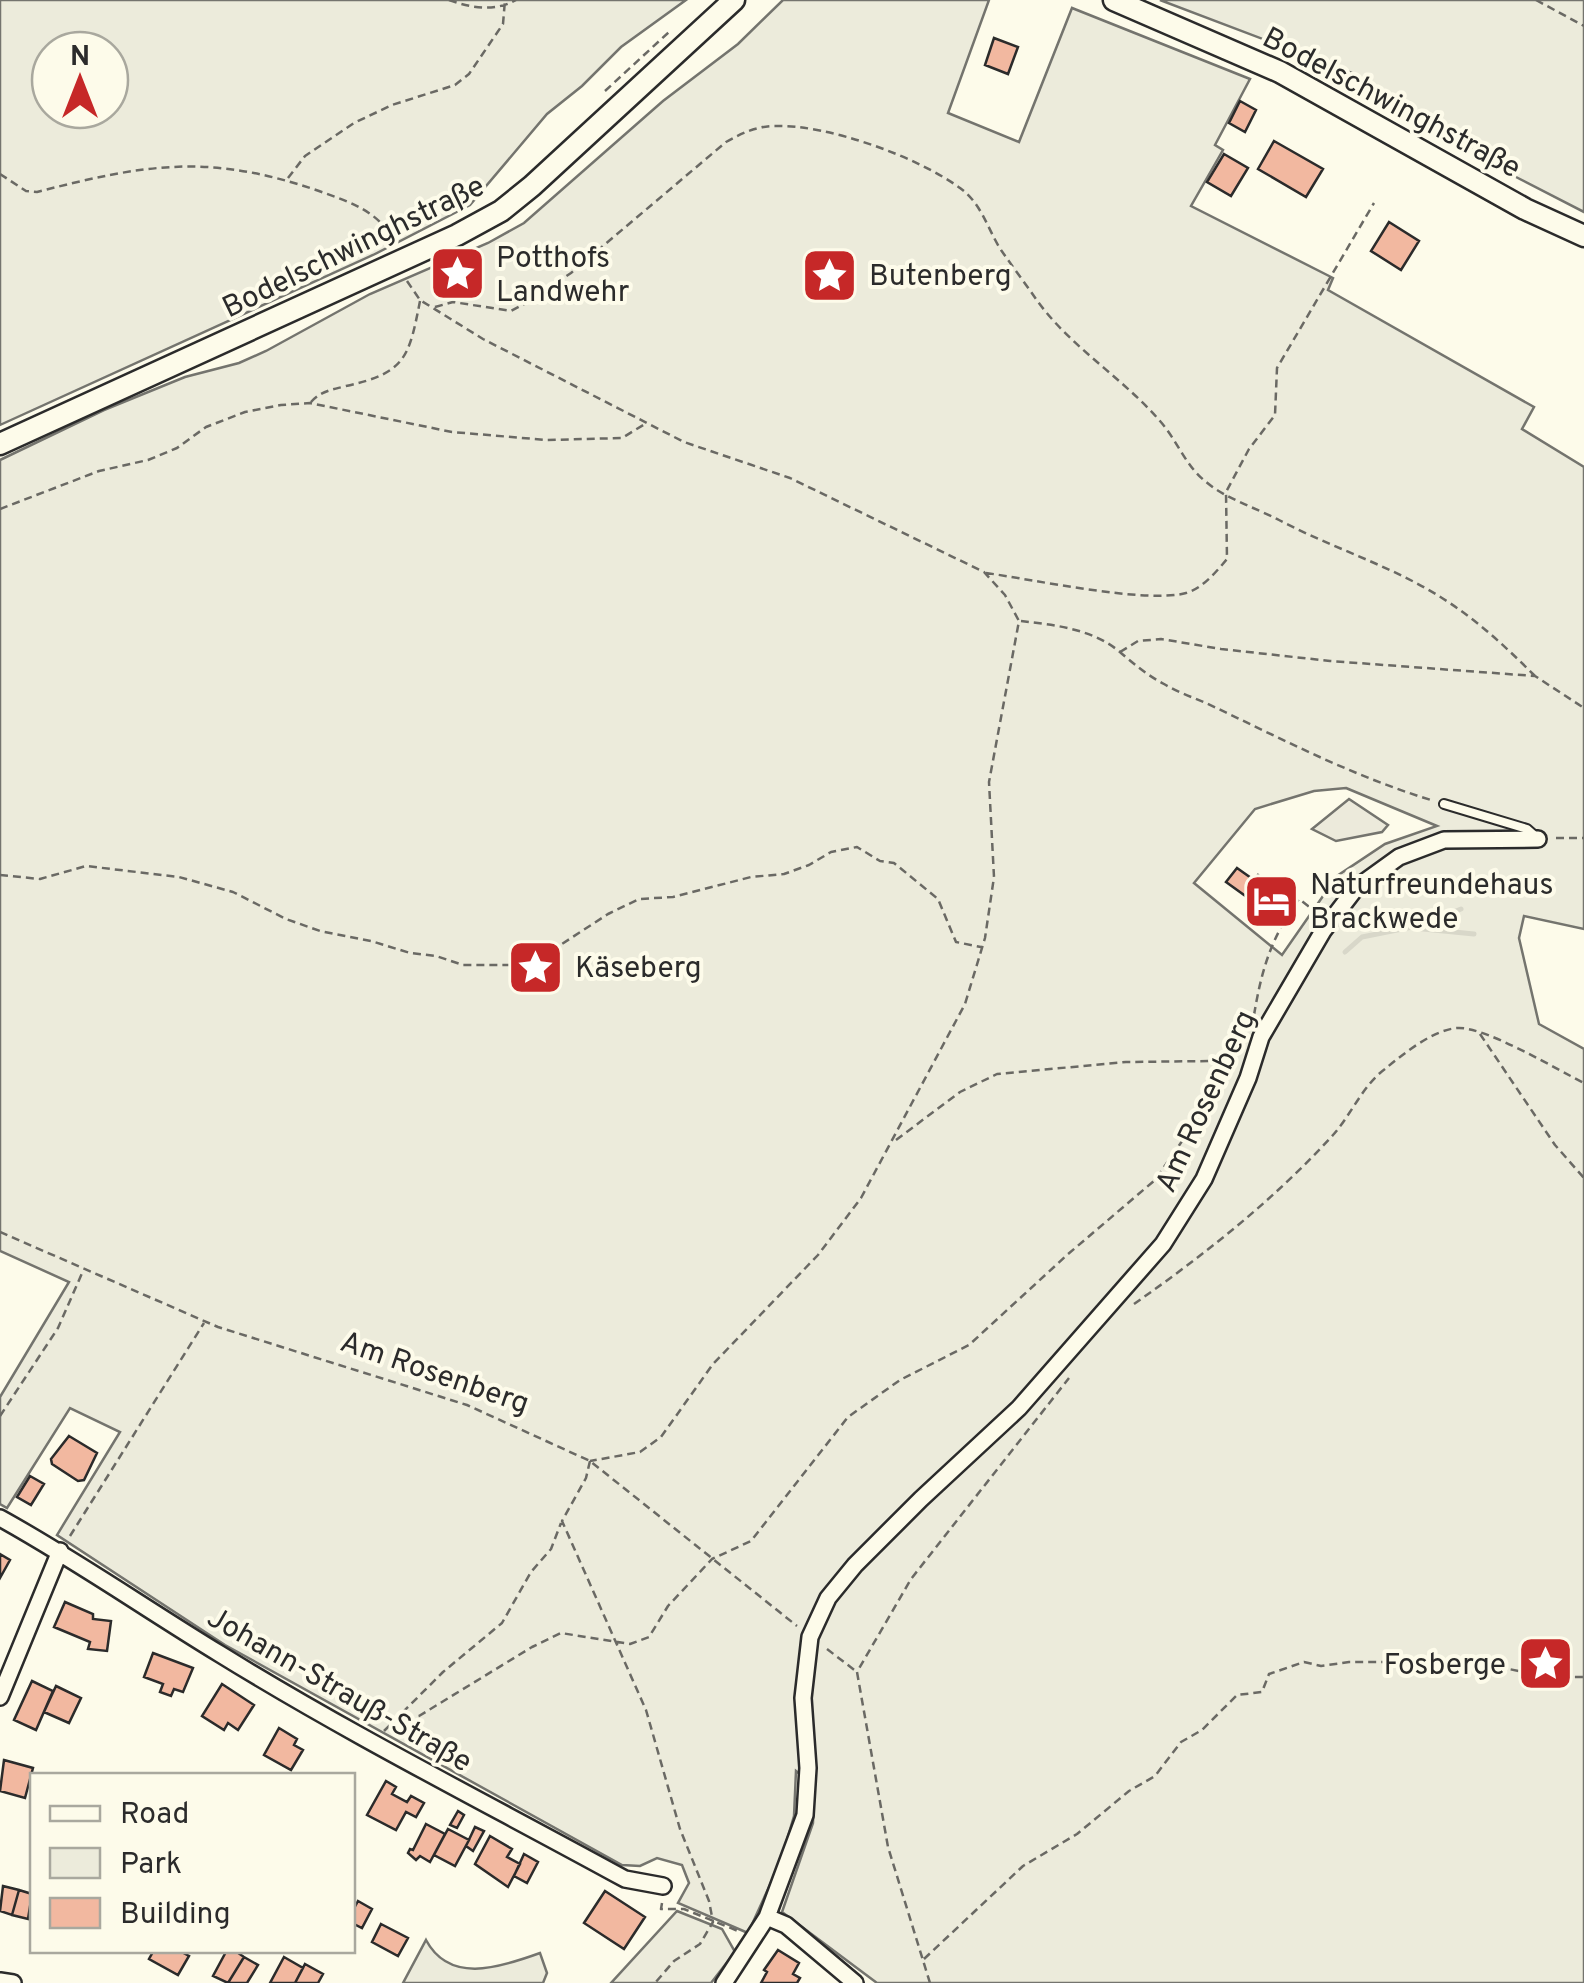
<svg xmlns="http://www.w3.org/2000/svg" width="1584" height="1983" font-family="Overpass,sans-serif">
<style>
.green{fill:#ecebdb;stroke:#74746e;stroke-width:2.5;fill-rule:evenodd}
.parking{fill:#eceadb;stroke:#74746e;stroke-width:2.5}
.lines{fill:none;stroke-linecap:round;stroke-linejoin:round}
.stream{stroke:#d8d7c9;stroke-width:5}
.building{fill:#f2b8a0;stroke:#2b2b2b;stroke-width:2.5}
.service-casing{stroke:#2b2b2b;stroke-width:12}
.minor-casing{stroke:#2b2b2b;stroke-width:20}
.tertiary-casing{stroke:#2b2b2b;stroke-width:25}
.path{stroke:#6a6964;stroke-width:2.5;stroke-dasharray:8 5;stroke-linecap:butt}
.service{stroke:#fdfbea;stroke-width:8}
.minor{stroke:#fdfbea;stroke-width:15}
.tertiary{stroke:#fdfbea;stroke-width:20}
.labels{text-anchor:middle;stroke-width:8;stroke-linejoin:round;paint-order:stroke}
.street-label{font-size:30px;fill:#2b2b2b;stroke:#fdfbea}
.poi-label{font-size:30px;fill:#2b2b2b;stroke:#fdfbea;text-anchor:start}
</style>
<rect width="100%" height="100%" fill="#fdfbea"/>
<path class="green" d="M0,0H686L621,47L582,86L547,114L470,205L373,255L0,425ZM50,50H110V110H50Z
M783,0H989L948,113L1019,142L1072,8L1250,79L1215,145L1223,150L1191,206L1333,278L1328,290L1534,407L1522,429L1584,467V929L1524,916L1519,938L1539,1024L1584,1049V1983H877L782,1912L813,1823L814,1785L796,1771L794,1816L780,1863L748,1933L678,1903L689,1883L682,1865L657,1858L640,1866L622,1865L225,1645L57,1535L120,1432L70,1408L7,1508L0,1504V1397L69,1282L0,1251V460L104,410L185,377L239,363L266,351L370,294L488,243L524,223L663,101L738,44ZM1346,788L1437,826L1385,844L1337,876L1282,955L1194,883L1255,809L1314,791Z
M1160,0H1584V212L1516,177L1355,74Z
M677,1911L722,1929L735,1952L711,1983H611Z
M426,1940C449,1983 496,1969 540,1953L547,1973L543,1983H403Z"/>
<path class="parking" d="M1349,799L1388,825L1382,832L1336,841L1312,829Z"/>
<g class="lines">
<path class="stream" d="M1470,892L1475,878
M1413,928L1474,934
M1345,952L1362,937L1422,925L1461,909"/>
</g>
<path class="building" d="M994,38L1018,47L1008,74L985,65Z
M1240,101L1256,110L1245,132L1229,123Z
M1274,141L1323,169L1306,197L1258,169Z
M1224,154L1248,168L1231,196L1207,182Z
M1389,222L1419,241L1401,270L1371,251Z
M1237,868L1254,880L1258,875L1289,900L1276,918L1226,882Z
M69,1436L97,1453L84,1480L78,1481L52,1464L51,1459Z
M30,1476L44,1484L31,1505L17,1497Z
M0,1554L10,1560L0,1578Z
M65,1602L93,1614V1619L111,1621L107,1651L88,1649L90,1642L54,1627Z
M153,1653L193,1668L183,1692L174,1689L171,1696L160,1692L163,1684L144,1677Z
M32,1681L53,1691L36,1730L14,1720Z
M222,1684L254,1705L238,1730L228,1723L224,1730L202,1716Z
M56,1686L81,1698L69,1723L44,1712Z
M279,1728L297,1739L294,1745L303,1750L291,1770L264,1755Z
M4,1760L33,1768L25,1798L0,1791Z
M386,1781L396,1787L392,1794L407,1802L411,1796L424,1803L416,1817L406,1812L396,1830L367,1815Z
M458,1811L464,1815L457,1828L450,1825Z
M426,1824L445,1834L430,1862L420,1856L416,1860L408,1853L410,1849L413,1850Z
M475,1827L484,1831L473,1851L466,1846Z
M448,1829L469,1840L455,1866L434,1855Z
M490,1836L512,1849L507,1857L520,1864L508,1887L475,1864Z
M524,1854L538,1862L527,1883L514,1876Z
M3,1886L19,1890L12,1915L0,1911Z
M19,1890L32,1894L28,1919L12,1915Z
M605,1891L645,1917L624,1949L584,1923Z
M358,1901L372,1909L362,1928L352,1923V1912Z
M381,1924L408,1938L398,1956L372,1942Z
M154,1950H178L189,1956L178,1975L149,1959Z
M227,1950H234L244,1957L228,1983L213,1976Z
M778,1950L799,1963L793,1974L800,1978L797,1983H761L767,1972L764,1970Z
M244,1957L258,1965L247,1983H228Z
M284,1957L303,1968L295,1983H270Z
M305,1964L323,1974L318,1983H295Z"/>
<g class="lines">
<defs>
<path id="service" d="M1444,804L1527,829L1535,836"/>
<path id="minor" d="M0,1518C76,1560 146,1609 220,1654C351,1735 490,1805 625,1879L663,1886
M0,1697L60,1551
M767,1917L786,1925L855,1983
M0,1981L13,1983
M724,1983L767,1917L805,1815L808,1768L803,1698L810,1637L828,1598L855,1565L921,1499L1019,1408L1163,1244L1204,1179L1248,1078L1261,1037L1323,931L1356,888L1399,857L1444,840L1538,839"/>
<path id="tertiary" d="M1114,0L1280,72L1525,209L1584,236
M0,444L457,235L501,211L532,186L734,0"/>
</defs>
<use href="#service" class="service-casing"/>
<use href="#minor" class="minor-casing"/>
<use href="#tertiary" class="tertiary-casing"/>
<path class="path" d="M449,0C471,8 495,12 516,0
M1536,0L1584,26
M605,91L669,32
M0,174L26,191L37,192C146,164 209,153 319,191C352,203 376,210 394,240
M288,178L305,156L354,123L392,105L455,85L469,74L503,24L505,0
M407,281L420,300L483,339L684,442L790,478L984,572L1005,595L1019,621L989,782L994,877L985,938L965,1004L861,1198L818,1255L713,1364L661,1437L640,1452L590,1461
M435,307L453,302L511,311L526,303L571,273L726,142C742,133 757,126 775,126C827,124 918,157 960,188C982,204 987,228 1001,250C1012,266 1025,283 1036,299C1070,347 1122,377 1160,421C1177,440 1185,465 1205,481C1224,498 1256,508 1279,520C1332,548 1392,566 1442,598C1477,620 1506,647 1535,676
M311,402C321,391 331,390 346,386C406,373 409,357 420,301
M0,509L99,471L148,460L177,448L206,427L245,412L281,405L310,403L452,432L547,440L622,438L645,424
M986,573C1031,579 1146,604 1186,593C1203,588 1216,572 1227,559L1226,492L1249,449L1275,415L1277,368L1374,203
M1021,621C1055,625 1094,629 1121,653C1135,665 1147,675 1164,684C1177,692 1192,697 1206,703C1280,738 1352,776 1431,800
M1120,652L1138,641L1161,639L1221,649L1330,661L1535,676L1584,708
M1556,838H1584
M0,875L40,879L86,866L179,877L233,892L286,919L320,931L371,941L410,953L436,956L463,965H514L542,957L608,914L639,899L673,897L751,877L784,874L809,865L831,852L857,847L880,861L894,863L938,899L956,942L981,947
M1254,1015C1262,968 1271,938 1299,899L1316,912
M1480,1034L1555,1145L1584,1178
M896,1140L960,1092L997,1074L1126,1062L1211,1061L1230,1070
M0,1232L218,1327L467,1405L590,1461L797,1626
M1134,1304C1204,1255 1275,1199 1333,1135C1351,1115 1363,1085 1385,1069C1403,1054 1434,1029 1458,1028C1486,1027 1556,1069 1584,1083
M0,1416L58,1328L83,1271
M590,1461L586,1478L562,1521L646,1710L680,1829L709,1901L713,1922L700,1944L674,1961L655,1983
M70,1536L204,1323
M827,1649L857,1672
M393,1721L419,1716L532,1647L561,1633L630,1644L649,1637L668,1606L712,1559L751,1541L848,1417L900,1380L969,1345L1067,1255L1155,1180L1212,1098L1222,1095
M384,1731L443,1672L502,1623L531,1572L551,1549L561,1523
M662,1903L661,1909H684L738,1931
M924,1959L1023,1866L1077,1834L1129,1791L1155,1776L1181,1742L1202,1730L1237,1695L1262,1692L1269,1674L1304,1662L1321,1666L1349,1662H1442L1488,1665L1550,1677H1584
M930,1983L888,1847L857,1672L911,1579L1069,1378"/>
<use href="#service" class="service"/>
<use href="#minor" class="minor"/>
<use href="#tertiary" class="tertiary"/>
</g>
<defs>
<symbol id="sight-square" viewBox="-11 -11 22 22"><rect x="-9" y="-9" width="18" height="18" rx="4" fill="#c62828" stroke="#fdfbea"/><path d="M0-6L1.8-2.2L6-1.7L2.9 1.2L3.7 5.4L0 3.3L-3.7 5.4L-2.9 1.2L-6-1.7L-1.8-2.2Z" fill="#fff"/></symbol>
<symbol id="hotel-square" viewBox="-11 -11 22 22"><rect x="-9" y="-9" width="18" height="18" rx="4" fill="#c62828" stroke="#fdfbea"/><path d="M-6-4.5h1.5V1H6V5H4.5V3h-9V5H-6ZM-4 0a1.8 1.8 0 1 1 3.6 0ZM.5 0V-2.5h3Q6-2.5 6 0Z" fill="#fff"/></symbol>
</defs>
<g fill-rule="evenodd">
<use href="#sight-square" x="426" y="242" width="63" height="63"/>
<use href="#sight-square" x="798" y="244" width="63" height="63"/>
<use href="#hotel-square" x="1240" y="870" width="63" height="63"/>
<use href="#sight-square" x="504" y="936" width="63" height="63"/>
<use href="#sight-square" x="1514" y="1632" width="63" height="63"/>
</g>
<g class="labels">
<g class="street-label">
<text transform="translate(1392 102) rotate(28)" y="10">Bodelschwinghstraße</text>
<text transform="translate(353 246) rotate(-26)" y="10">Bodelschwinghstraße</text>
<text transform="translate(1205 1101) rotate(-65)" y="10">Am Rosenberg</text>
<text transform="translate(435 1372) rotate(19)" y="10">Am Rosenberg</text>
<text transform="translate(340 1689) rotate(30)" y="10">Johann-Strauß-Straße</text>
</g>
<g class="poi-label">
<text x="496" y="267">Potthofs<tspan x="496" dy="34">Landwehr</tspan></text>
<text x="869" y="285">Butenberg</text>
<text x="1310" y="894">Naturfreundehaus<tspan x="1310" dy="34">Brackwede</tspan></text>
<text x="575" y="977">Käseberg</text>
<text x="1506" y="1674" text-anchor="end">Fosberge</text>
</g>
</g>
<rect x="30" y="1773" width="325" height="180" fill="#fdfbea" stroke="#a9a89e" stroke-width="2.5"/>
<rect x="50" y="1806" width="50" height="15" fill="#fdfbea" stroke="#a9a89e" stroke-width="2.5"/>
<text x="120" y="1823" font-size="30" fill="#2b2b2b">Road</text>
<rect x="50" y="1848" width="50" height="30" fill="#ecebdb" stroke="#a9a89e" stroke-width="2.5"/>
<text x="120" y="1873" font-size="30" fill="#2b2b2b">Park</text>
<rect x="50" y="1898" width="50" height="30" fill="#f2b8a0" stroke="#a9a89e" stroke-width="2.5"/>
<text x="120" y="1923" font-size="30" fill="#2b2b2b">Building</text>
<g transform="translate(80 80)"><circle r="48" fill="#fdfbea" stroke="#a9a89e" stroke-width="2.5"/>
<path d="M0-8L18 38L0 25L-18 38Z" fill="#c62828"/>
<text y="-15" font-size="28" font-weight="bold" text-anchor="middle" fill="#2b2b2b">N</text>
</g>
</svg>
